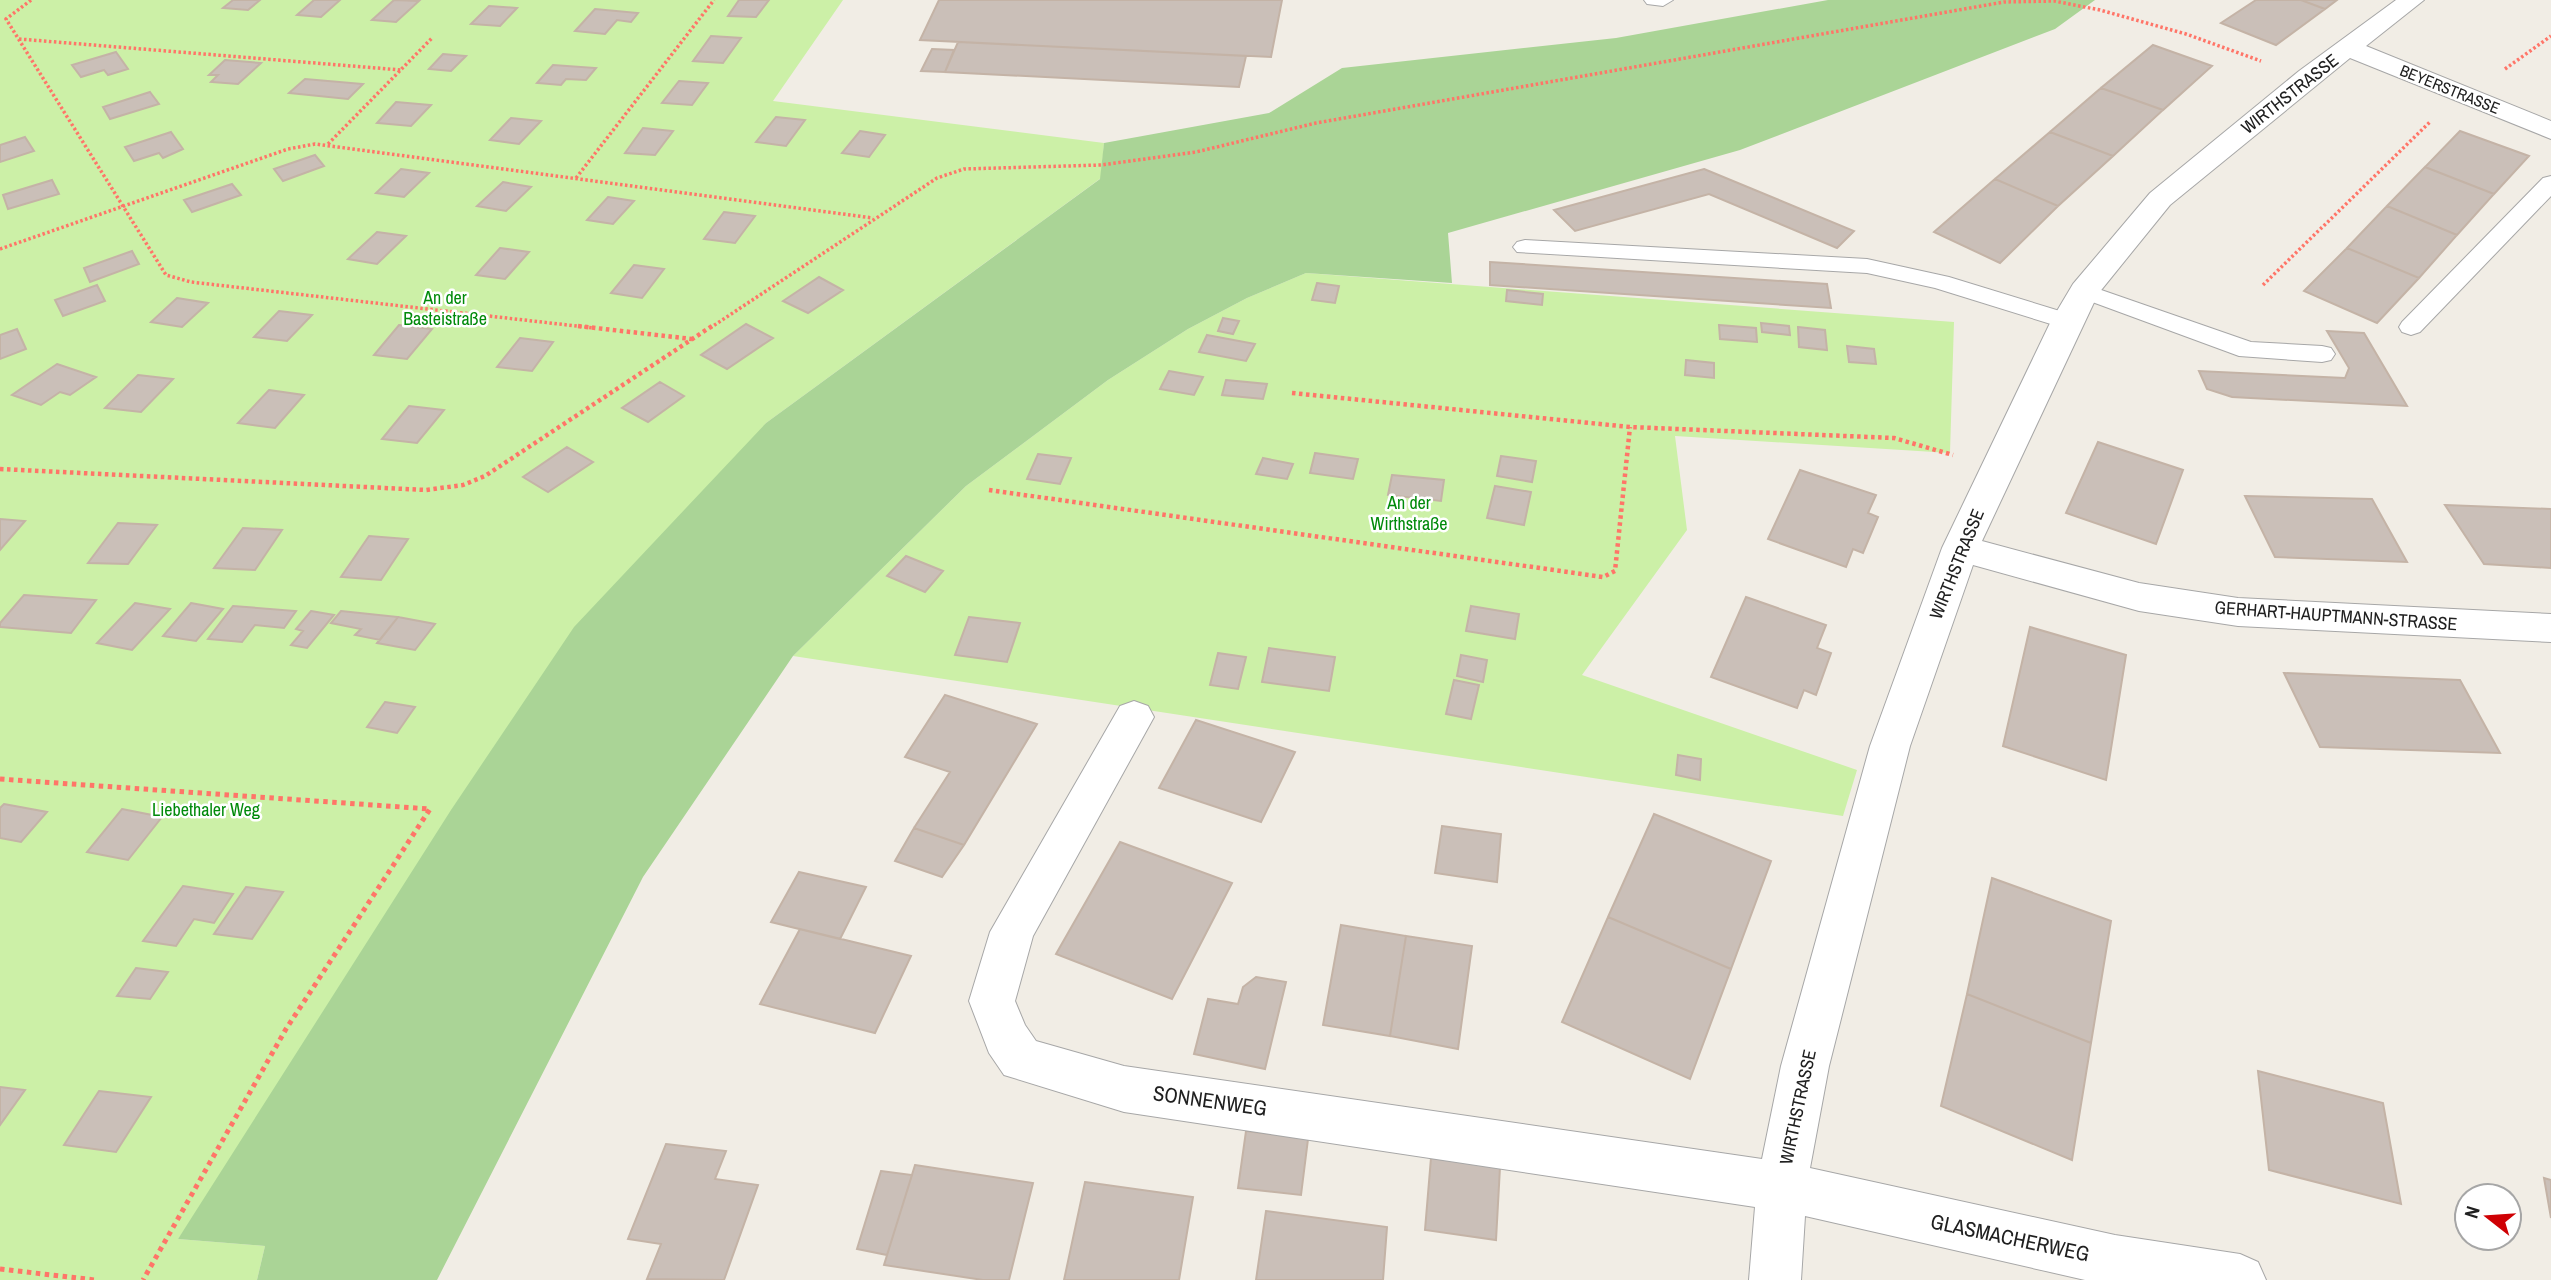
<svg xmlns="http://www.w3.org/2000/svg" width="2551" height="1280" font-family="'Archivo Narrow',sans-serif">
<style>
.grass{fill:#ccf0a7}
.forest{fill:#aad496}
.building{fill:#cabfb8;stroke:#c4b3a6;stroke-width:2}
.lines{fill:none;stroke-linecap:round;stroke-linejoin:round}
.lane-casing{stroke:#a7a7a7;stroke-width:2}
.street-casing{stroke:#a7a7a7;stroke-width:2}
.path-far2{stroke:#ff7568;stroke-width:3.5;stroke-dasharray:2.5 2.5;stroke-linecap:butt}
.path-far1{stroke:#ff7568;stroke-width:4.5;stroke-dasharray:3.5 3.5;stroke-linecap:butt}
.path{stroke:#ff7568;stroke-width:5;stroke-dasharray:4.5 4.5;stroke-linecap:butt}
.lane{fill:#fff;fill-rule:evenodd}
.street{fill:#fff;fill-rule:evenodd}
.labels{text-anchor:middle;stroke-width:5;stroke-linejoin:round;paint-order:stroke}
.far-street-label{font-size:16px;fill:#202020;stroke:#fff}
.street-label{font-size:18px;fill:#202020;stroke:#fff}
.park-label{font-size:18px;fill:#018a0a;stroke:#fff}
.near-street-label{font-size:21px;fill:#202020;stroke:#fff}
</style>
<rect width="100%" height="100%" fill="#f1ede5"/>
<path class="grass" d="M0,0H843L773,101L1104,143L1101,178L766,423L178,1239L265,1246L257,1280H0Z
M1306,273L1954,322L1950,453L1675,436L1687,530L1582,675L1857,770L1843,816L793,656L966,486L1108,380L1188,329L1247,298Z"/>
<path class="forest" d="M1828,0H2095L2055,29L1740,150L1448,233L1452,283L1306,273L1247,298L1188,329L1108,380L966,486L793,656L643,877L437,1280H257L265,1246L178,1239L451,810L574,627L766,423L1100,179L1104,143L1269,113L1342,68L1616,38Z"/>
<path class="building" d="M233,0H260L248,10L223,8Z
M314,0H340L321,17L297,15Z
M394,0L419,1L396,22L372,20Z
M739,0H769L756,17L728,16Z
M939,0H1282L1271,57L920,40Z
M2256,0H2301L2325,9L2276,45L2221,23Z
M2301,0H2337L2325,9Z
M489,6L517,8L500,26L471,24Z
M595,9L638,13L631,22L617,20L605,34L575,31Z
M711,36L741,38L723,63L693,61Z
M958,42L1246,56L1239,87L945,72Z
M2153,45L2212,66L2163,110L2101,88Z
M932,49L954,50L945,72L921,71Z
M116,52L128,69L108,75L104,70L81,77L72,65Z
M443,54L466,56L451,71L429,69Z
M225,60L261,63L238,84L211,82L218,75H209Z
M553,65L596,68L586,80L566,79L561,85L537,83Z
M305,79L363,84L348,99L289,93Z
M679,81L708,83L692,105L662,103Z
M2101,88L2163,110L2113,156L2050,132Z
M150,92L159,104L110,119L103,107Z
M396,102L431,105L411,126L377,123Z
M776,117L805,120L786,146L756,142Z
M511,118L541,121L519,144L490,140Z
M643,128L673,131L655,155L625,153Z
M860,131L885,135L869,157L842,153Z
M2460,131L2529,156L2494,194L2425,167Z
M171,132L183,149L163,158L159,153L134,161L125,147Z
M2050,132L2113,156L2058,206L1995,179Z
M25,137L34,151L0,162V145Z
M315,155L324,166L283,181L274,169Z
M2425,167L2494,194L2457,235L2387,206Z
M401,169L429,173L404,197L376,193Z
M1704,169L1854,231L1837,248L1709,194L1575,231L1554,210Z
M1995,179L2058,206L2000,263L1934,232Z
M52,180L59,194L8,209L3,195Z
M503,182L531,187L506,211L477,206Z
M232,184L241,195L192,212L184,200Z
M608,197L634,201L613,224L587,220Z
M2387,206L2457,235L2419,278L2347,248Z
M724,212L755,216L735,243L704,239Z
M377,232L406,236L377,264L348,259Z
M500,248L529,252L505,279L476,275Z
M2347,248L2419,278L2377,323L2304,291Z
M132,251L139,264L90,282L84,268Z
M1490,262L1827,284L1831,308L1490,285Z
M634,265L664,269L642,298L611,293Z
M819,277L843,290L808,313L783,301Z
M1317,283L1339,286L1335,303L1312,300Z
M97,285L105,301L63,316L55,300Z
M1507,290L1543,294L1542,305L1506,301Z
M177,298L208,303L182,327L151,322Z
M279,311L312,315L287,341L254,337Z
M1223,318L1239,321L1233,334L1218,331Z
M1761,323L1789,326L1790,335L1762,332Z
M746,324L773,338L727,369L701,355Z
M399,325L432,329L407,359L374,355Z
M1719,325L1756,328L1757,342L1720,339Z
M1798,327L1825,330L1827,350L1799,347Z
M17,329L26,349L0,359V335Z
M2327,331L2364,333L2407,406L2232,397L2207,389L2199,371L2345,378L2349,368Z
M1207,335L1255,344L1246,361L1199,352Z
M520,338L553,342L532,371L497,367Z
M1847,346L1874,349L1876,364L1849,362Z
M1686,360L1714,363V378L1685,375Z
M57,364L96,377L70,395L60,392L41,405L12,395Z
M1169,371L1203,377L1194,395L1160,389Z
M138,375L173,379L141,412L105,408Z
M1226,380L1267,384L1263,399L1222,395Z
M660,382L684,396L648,422L622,408Z
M269,390L304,395L275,428L238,423Z
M409,406L444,410L417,443L382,439Z
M2098,442L2183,470L2156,544L2066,513Z
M567,447L593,462L548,492L523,477Z
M1315,453L1358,459L1353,479L1310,473Z
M1038,454L1071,458L1060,484L1027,479Z
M1501,456L1536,461L1532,482L1497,476Z
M1263,458L1293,464L1287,479L1256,474Z
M1800,470L1876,495L1868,513L1878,517L1863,553L1853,549L1846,567L1768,539Z
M1392,475L1444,480L1441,501L1388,495Z
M1495,486L1531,492L1524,525L1487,518Z
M2245,496L2372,499L2407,562L2275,557Z
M2445,505L2551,509V568L2484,564Z
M0,519L25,521L0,550Z
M118,523L157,525L128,564L88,563Z
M243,528L282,530L255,570L214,568Z
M369,536L408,539L381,580L341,577Z
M906,556L943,571L925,592L887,576Z
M24,595L96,600L71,633L0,627V623Z
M1746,597L1826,625L1817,648L1831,653L1816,695L1804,690L1797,708L1711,677Z
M135,603L170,609L132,650L97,643Z
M191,603L223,609L196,641L163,636Z
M233,606L296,611L284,628L255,625L242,642L208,639Z
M1471,606L1519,614L1515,639L1466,631Z
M311,611L334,615L307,648L291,645L303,631L296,629Z
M341,611L398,617L380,640L355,635L361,629L331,623Z
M398,617L435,624L415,650L377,643Z
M969,617L1020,623L1007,662L955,655Z
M2030,627L2126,655L2106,780L2003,746Z
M1269,648L1335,657L1329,691L1262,682Z
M1218,653L1246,657L1238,689L1210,685Z
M1461,655L1487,660L1483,682L1457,676Z
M2284,673L2460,680L2500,753L2320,747Z
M1454,680L1479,685L1471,719L1446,714Z
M945,695L1037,724L964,845L914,828L950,772L905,757Z
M385,702L415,707L397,733L367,727Z
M1196,720L1295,752L1261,822L1159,788Z
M1678,755L1701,759L1700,780L1676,775Z
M4,804L47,812L21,842L0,838V808Z
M122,809L162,817L128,860L87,852Z
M1654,814L1771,861L1731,969L1608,917Z
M1442,826L1501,834L1497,882L1435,873Z
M914,828L964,845L942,877L895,861Z
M1120,842L1232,883L1172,999L1056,954Z
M799,872L866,887L840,939L771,922Z
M1992,878L2111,921L2091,1043L1967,994Z
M183,886L233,894L214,923L194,919L176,946L143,941Z
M246,887L283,892L252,939L214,934Z
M1608,917L1731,969L1690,1079L1562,1022Z
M1341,925L1406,936L1390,1036L1323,1025Z
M800,929L911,956L875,1033L760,1004Z
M1406,936L1472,946L1458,1049L1390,1036Z
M136,968L168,972L150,999L117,996Z
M1256,977L1286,982L1265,1069L1194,1054L1208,999L1238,1004L1243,987Z
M1967,994L2091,1043L2072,1160L1941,1106Z
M2258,1071L2383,1103L2401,1204L2269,1170Z
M0,1087L25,1090L0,1125Z
M99,1091L151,1097L116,1152L64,1145Z
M1246,1131L1308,1139L1301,1195L1238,1188Z
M666,1144L726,1151L715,1179L758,1185L724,1280L647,1279L661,1244L628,1239Z
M1431,1158L1500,1167L1496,1240L1425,1230Z
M915,1165L1033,1183L1009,1280H983L884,1265Z
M881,1171L912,1175L887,1255L857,1249Z
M2544,1178L2551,1180V1218Z
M1085,1182L1193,1197L1179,1280H1064Z
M1266,1211L1387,1227L1383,1280H1256Z"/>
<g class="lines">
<defs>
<path id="lane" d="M1644,0H1673L1663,6L1647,4Z
M2551,176V196L2420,332L2411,335L2402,332L2399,327L2402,322L2543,178Z
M1525,240L1867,259L1949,277L2076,316L2079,321L2076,326L2067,329L1935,288L1867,273L1517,252L1513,247L1517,242Z
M2084,284L2251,342L2322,346L2331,348L2335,354L2331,360L2322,362L2239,356L2076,296L2072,291L2076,286Z"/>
<path id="street" d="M2396,0H2424L2366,46L2551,121V139L2350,58L2170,205L2098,294L1982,541L2139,583L2238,598L2551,614V642L2238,626L2139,611L1973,565L1910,746L1829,1066L1810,1168L2115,1235L2240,1254L2258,1262L2266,1280H2085L1805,1216L1801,1280H1749L1755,1207L1124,1112L1004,1075L989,1053L969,1001L990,932L1120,706L1134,701L1148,706L1154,717L1033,936L1015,1001L1025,1025L1036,1041L1124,1066L1762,1159L1781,1066L1870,746L1942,548L2051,321L2073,284L2150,193L2299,71Z"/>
</defs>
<use href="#lane" class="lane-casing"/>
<use href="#street" class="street-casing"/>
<path class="path-far2" d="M31,0L6,19L166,275L191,282L594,328
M19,39L401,70
M2505,69L2551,36
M328,144L433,37
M576,178L714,0
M0,249L288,149L315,144L873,218
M2263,285L2430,122
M710,328L937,178L964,169L1101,165L1196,152L1316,123L2004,2L2054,1L2100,10L2186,34L2261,61"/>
<path class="path-far1" d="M578,326L692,339
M1292,393L1630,427L1894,438L1953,455
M0,469L426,490L463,485L485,476L712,326
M989,490L1603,577L1615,571L1630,427"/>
<path class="path" d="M0,779L430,809L286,1029L143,1280
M0,1269L95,1280"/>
<use href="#lane" class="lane"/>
<use href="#street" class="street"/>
</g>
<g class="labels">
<g class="far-street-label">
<text transform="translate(2450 89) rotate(22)" y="6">BEYERSTRASSE</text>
</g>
<g class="street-label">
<text transform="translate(2290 94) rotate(-38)" y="6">WIRTHSTRASSE</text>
<text transform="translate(1957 564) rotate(-68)" y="6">WIRTHSTRASSE</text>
<text transform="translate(2336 616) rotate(4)" y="6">GERHART-HAUPTMANN-STRASSE</text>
<text transform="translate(1798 1107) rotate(-78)" y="6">WIRTHSTRASSE</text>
</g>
<g class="park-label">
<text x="445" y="304">An der<tspan x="445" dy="21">Basteistraße</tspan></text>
<text x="1409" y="509">An der<tspan x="1409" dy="21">Wirthstraße</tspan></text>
<text x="206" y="816">Liebethaler Weg</text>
</g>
<g class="near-street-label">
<text transform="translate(1210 1101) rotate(8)" y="7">SONNENWEG</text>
<text transform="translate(2010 1238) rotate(12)" y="7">GLASMACHERWEG</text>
</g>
</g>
<g transform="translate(2488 1217) rotate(287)"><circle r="33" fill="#ffffff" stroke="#a6a6a6" stroke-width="2"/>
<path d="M0-5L12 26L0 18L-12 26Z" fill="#cf0004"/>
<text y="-10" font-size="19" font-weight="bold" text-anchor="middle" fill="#202020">N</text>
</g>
</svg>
